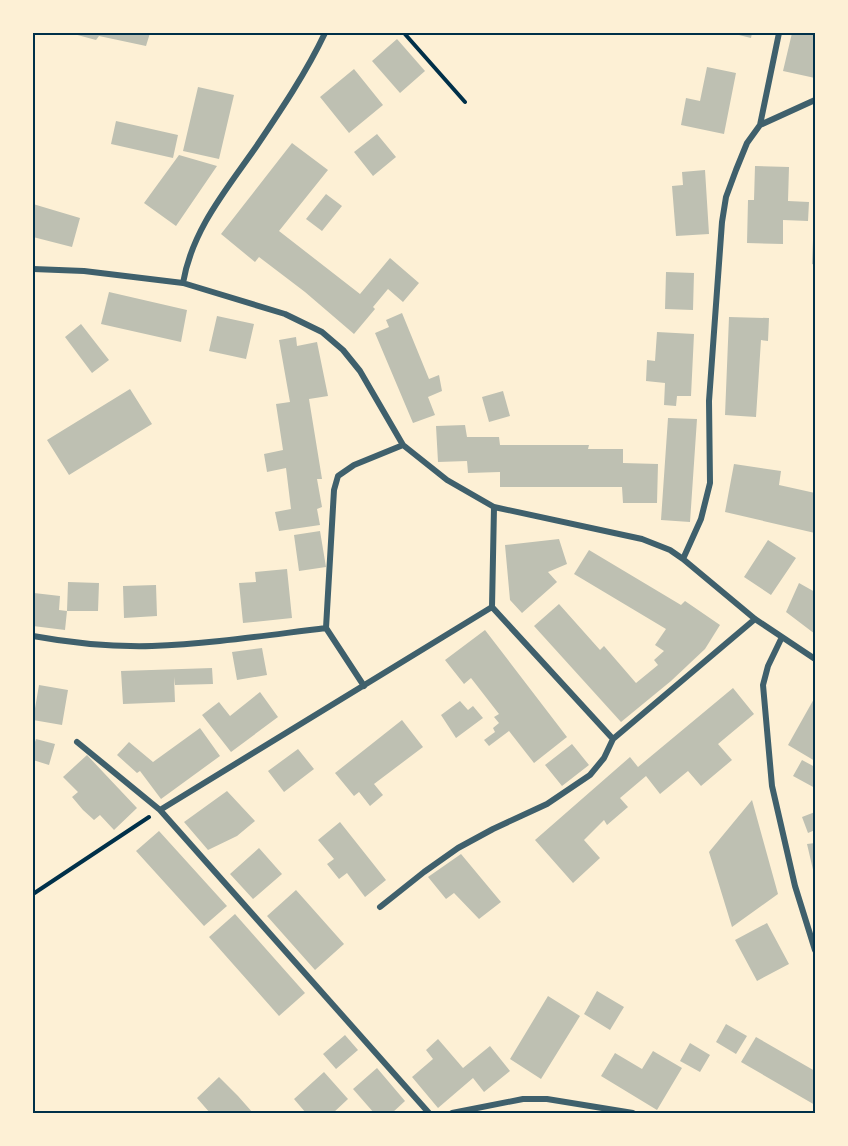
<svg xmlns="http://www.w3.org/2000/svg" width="848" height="1146" font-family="Ubuntu,sans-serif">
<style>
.building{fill:#bec0b2}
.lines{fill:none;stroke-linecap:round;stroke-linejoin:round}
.path{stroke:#003049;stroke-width:4}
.minor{stroke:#3f606c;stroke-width:6}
.neatline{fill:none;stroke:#003049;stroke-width:2}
</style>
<rect width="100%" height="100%" fill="#fdf0d5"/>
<path class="building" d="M70,33H150L146,46L99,36L96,40Z
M731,33H752L751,38Z
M792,33H815V78L783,71Z
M397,39L425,71L400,93L372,61Z
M707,67L736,73L724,134L681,125L686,98L700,101Z
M354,69L383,105L349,133L320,97Z
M198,87L234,95L219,159L183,151Z
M116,121L178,135L173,158L111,144Z
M377,134L396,157L373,176L354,152Z
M292,143L328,170L279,231L360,294L390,258L419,283L403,302L388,289L373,307L375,309L354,334L305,292L259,257L255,262L221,234Z
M179,155L217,166L176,226L144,203Z
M755,166L789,167L788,201L809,202L808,221L783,220V244L747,243L748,200H754Z
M705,170L709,234L676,236L672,186L683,185L682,172Z
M326,194L342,206L322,231L306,219Z
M33,204L80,218L72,247L33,237Z
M813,240H815V265L812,264Z
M666,272L694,273L693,310L665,309Z
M109,292L187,310L181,342L101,324Z
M402,313L429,379L439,375L442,391L428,397L435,415L413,423L375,333L389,327L386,320Z
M217,316L254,324L246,359L209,351Z
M729,317L769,318L768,341L761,340L756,417L725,415Z
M81,324L109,360L92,373L65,337Z
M657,332L694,334L691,396H677L676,406L664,405L665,383L646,381L647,360L655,361Z
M296,337L297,346L317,342L328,396L309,399L322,479H317L322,507L317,509L320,525L279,531L275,512L291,509L286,468L267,472L264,454L283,450L276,404L290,402L279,340Z
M130,389L152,424L69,475L47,440Z
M503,391L510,416L489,422L482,397Z
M668,418L697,419L690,522L661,520Z
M465,425L467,437H499L500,445H589L588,449H623V463L658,464L657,503H623L622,487H500V472L468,473L467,461L438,462L436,426Z
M734,464L781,471L779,485L815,493V533L725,512Z
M320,531L326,567L299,571L294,535Z
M559,539L567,564L548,572L557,582L522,613L510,600L505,545Z
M768,540L796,558L771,595L744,577Z
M589,550L681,605L685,601L720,625L705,649L671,681L621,722L534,626L559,604L600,650L604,646L636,683L658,665L654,660L664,651L655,645L666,629L574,574Z
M287,569L292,618L243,623L239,583L256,582L255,572Z
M68,582L99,583L98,611H67Z
M799,583L815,592V634L786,612Z
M156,585L157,616L124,618L123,586Z
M34,593L60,596L59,610L67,611L65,630L33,626Z
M485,630L567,737L534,763L509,731L489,746L484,740L495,732L493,728L499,723L494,717L499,714L471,678L464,684L445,660Z
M262,648L267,675L237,680L232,652Z
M212,668L213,684L175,685L174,677L175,702L123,704L121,671Z
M39,685L68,690L62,725L33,720Z
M733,688L754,714L718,744L732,760L701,786L688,771L660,794L646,776L620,798L628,807L607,825L604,820L584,840L600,858L573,883L535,840L630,757L638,767Z
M260,692L278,717L231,752L202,715L219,702L230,716Z
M815,697V761L788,745Z
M460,701L468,710L473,706L483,718L456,738L441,715Z
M402,720L423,747L374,784L383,795L370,806L359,792L354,796L335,773Z
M200,728L220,756L161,799L140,771L137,773L117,755L129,742L153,762Z
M36,739L55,744L49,765L33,760V748Z
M572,744L589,765L562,786L545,765Z
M298,749L314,769L284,792L268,771Z
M87,755L137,808L114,830L100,815L94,820L83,810L72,797L78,792L63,777Z
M802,760L815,767V788L793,776Z
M227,791L255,821L237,836L208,850L184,822Z
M752,800L778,894L732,927L709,852Z
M815,812V830L808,833L802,817Z
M340,822L386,880L365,897L347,873L339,879L327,864L334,859L318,840Z
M159,831L227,906L204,926L136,851Z
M815,843V874H814L807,844Z
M259,848L282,874L253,899L230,874Z
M461,854L501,902L479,919L454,893L446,899L428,877Z
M296,890L344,944L315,970L267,916Z
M235,914L305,993L279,1016L209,937Z
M767,923L789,964L757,981L735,940Z
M597,991L624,1007L610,1030L584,1014Z
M548,996L580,1016L541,1079L510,1059Z
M726,1024L747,1036L736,1054L716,1042Z
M345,1035L358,1050L336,1069L323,1054Z
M756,1037L815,1071V1105L741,1062Z
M438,1039L463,1068L490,1046L510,1071L484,1092L473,1078L438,1108L412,1077L433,1059L426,1050Z
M690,1043L710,1055L700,1072L680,1061Z
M653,1051L682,1068L657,1110L601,1076L615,1053L642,1069Z
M377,1068L405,1101L392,1113H374L353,1089Z
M324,1072L348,1099L333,1113H306L294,1099Z
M219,1077L238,1096L253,1113H210L197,1098Z"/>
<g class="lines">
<path class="path" d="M404,33L465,102
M33,894L149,817"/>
<path class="minor" d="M760,125L815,100
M33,269L84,271L183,283L285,314L322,332L343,350L360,371L403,445L447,480L494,507L642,539L670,550L683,559L755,619L815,659
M183,283C192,230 226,190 256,147C281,110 306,73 325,33
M494,507L492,607L613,739
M683,559L701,519L710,483L709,401L722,222L726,197L736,170L747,143L760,125L779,33
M33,636C71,643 113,647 152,646C210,644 268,635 326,628
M782,637L768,666L763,685L772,786L795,886L815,950
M364,686L326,628L334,490L338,476L354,465L403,445
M77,742L160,810L429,1113
M160,810L492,607
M380,907L424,872L458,848L493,829L547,804L590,775L604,758L613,739L755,619
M452,1113L523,1099H547L633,1113"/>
</g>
<rect width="848" height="1146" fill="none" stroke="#fdf0d5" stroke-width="69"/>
<rect x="34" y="34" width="780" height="1078" class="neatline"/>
</svg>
